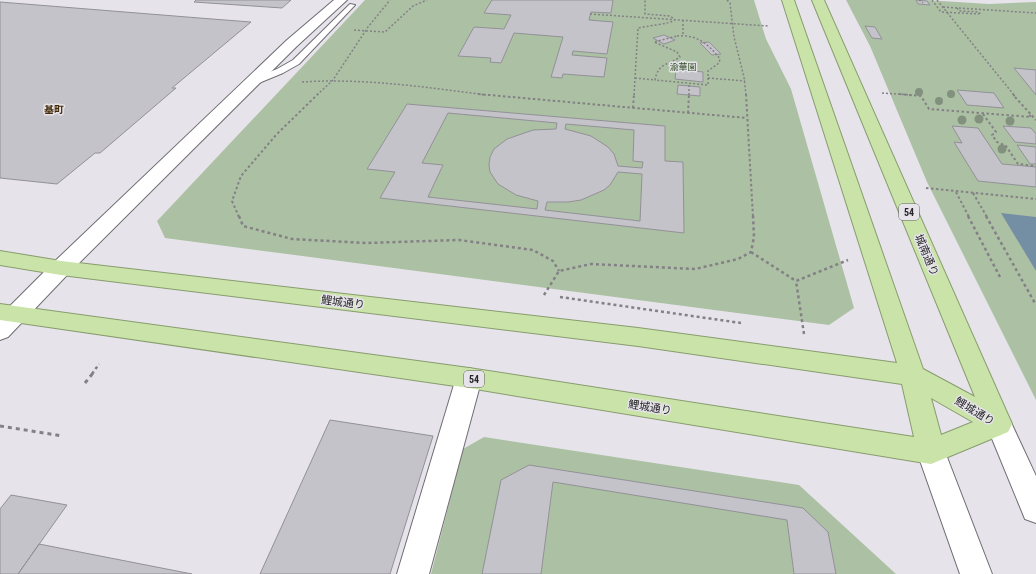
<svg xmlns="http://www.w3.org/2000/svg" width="1036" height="574" font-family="'Roboto Condensed','Noto Sans JP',sans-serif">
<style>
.green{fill:#acc0a4}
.water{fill:#748fa4}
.building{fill:#c4c3c9;stroke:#929197;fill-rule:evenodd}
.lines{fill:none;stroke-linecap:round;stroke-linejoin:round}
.service-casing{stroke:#6f6d72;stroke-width:2}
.minor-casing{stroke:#6f6d72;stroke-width:2}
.tertiary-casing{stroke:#6f6d72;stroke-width:2}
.trunk-casing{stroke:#889c6e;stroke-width:2}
.path-far3{stroke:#838185;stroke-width:1.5;stroke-dasharray:2 2;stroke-linecap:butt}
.path-far2{stroke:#838185;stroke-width:2;stroke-dasharray:2.5 2.5;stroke-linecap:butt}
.path-far1{stroke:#838185;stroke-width:2.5;stroke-dasharray:3 3;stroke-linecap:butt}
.path{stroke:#838185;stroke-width:3;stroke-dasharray:4 4;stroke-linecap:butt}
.service{fill:#fff;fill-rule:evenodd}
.minor{fill:#fff;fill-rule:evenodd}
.tertiary{fill:#fff;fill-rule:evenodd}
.trunk{fill:#cae3a8;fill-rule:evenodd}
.path-bridge-far1{stroke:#838185;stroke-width:1.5;stroke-dasharray:2 2;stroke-linecap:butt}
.path-bridge{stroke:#838185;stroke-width:2;stroke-dasharray:2.5 2.5;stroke-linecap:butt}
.tree{fill:#82917d}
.labels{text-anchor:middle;stroke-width:3;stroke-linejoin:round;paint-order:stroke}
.far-park-label{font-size:9px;fill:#314d24;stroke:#e6e4ea}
.far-neighbourhood-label{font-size:10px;font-weight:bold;fill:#412905;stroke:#e6e4ea}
.shield{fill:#e6e4ea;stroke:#605f62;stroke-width:1}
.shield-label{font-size:10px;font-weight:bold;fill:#272628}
.street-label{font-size:11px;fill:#272628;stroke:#e6e4ea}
</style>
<rect width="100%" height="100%" fill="#e6e4ea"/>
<path class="green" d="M365,0H754L766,39L791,89L854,308L829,325L165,238L157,221Z
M846,0H925L989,4L1036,2V400L927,182L870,46Z
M484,437L799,485L896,574H431L463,449Z"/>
<path class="water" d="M1001,213L1036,217V271Z"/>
<path class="building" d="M196,0H291L282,8L194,2Z
M492,0H613L611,13L591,12L589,20L613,22L607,54L573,51L572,55L607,58L604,77L563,74L562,78L551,77L563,37L514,33L501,63L490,62L491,58L458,56L474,27L504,29L511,15L484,13Z
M916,0L927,1L930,5L918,4Z
M0,2L212,19L251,22L172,88H176L100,153H95L57,184L0,178Z
M865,26L875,27L882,39L872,38Z
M664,35L675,40L664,44L653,38Z
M709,42L721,54L712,55L700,43Z
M1014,68L1036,70V95Z
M676,69L703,72V82L675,79Z
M678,85L700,87V96L677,94Z
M957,90L994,93L1004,108L967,105Z
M407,104L665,126V161L683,162L684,233L380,198L395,172L367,169ZM448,113L557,123L556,129L533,130L507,139L494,149L490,157L489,165L490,172L498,184L516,195L538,201L537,209L428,197L443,165L422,163ZM566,124L634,130L633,161L643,162L642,168L618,166L614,154L608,147L591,136L565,129ZM618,172L642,174L640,221L545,210L547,202H568L581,200L604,190L610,185Z
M952,126L978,128L1002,164L1036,167V187L978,181L954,142L962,143Z
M1003,126L1031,128L1036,134V144L1015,142Z
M1017,145L1036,147V164H1030Z
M330,420L433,436L390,574H260Z
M529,465L803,508L828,532L836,574H794L787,520L553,482L541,574H482L501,480Z
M11,495L67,505L18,574H0V509Z
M39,544L192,574H18Z"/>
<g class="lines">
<defs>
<path id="service" d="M350,4L355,5L299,64L283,73L254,85H248V81L277,69L293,60Z"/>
<path id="minor" d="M469,368L478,371L482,378L429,574H397L456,378L460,371Z"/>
<path id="tertiary" d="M334,0H347L297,46L69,273L8,337L0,340V316L53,263L287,40Z
M999,412L1008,416L1036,476V523L1025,519L986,424L990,416Z
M931,440L941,443L945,452L992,574H960L917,452L921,443Z"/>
<path id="trunk" d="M782,0H794L923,369L975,397L812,0H824L1012,424L1008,432L931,464L469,388L0,320V304L469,368L914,437L902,384L638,346L61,275L0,265V251L61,261L638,328L897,363ZM931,398L973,422L941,435Z"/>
</defs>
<use href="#service" class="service-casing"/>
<use href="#minor" class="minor-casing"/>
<use href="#tertiary" class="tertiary-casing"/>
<use href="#trunk" class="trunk-casing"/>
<path class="path-far3" d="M727,0L730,3L734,37L744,77L746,95
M919,0L923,3
M932,0L941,12L979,14
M943,7L1036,13
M957,8L959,11L979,12L980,14
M590,14L768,26
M683,20V35
M354,30L385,32L413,6L427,0
M677,36C696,34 709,44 720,59L719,63L708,71V85L655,80C658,63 668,65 680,57L677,52L654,42Z
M635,78L655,80
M708,78L745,81
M302,82C362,78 426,87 486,95
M882,93L912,95
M317,95L333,80L368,27L390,0
M634,95L638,28C646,26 670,24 675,20L670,16L645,14V0
M689,95V83"/>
<path class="path-far2" d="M478,94L747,118
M746,94L753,217
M899,94L921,96L929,109L1031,117L1028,113
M1015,97L1036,120
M633,108L634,94
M688,113L689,94
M983,114L996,132L992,135L997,142L1006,146L1018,164L1036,166
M926,188L1036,199
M956,192L969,217
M973,193L987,217
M239,217L232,201L241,176L276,135L318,94"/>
<path class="path-far1" d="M239,216L243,226L292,239L366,243L459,240L533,250L553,261L559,271
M968,216L1000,277
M986,216L1036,305
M751,252L796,281
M544,295L559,271L591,264L695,269L738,259L751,252L754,237L753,216
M560,297L741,323
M804,334L796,281L848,260
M92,374L99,364"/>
<path class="path" d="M85,383L93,373
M0,426L63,436"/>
<use href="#service" class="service"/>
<use href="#minor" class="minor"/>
<use href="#tertiary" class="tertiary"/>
<use href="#trunk" class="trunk"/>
<path class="path-bridge-far1" d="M937,0L1014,95"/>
<path class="path-bridge" d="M1013,94L1015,97"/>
</g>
<g class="tree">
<circle cx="919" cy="92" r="4"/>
<circle cx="951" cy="94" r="4"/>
<circle cx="939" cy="101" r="4"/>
<circle cx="979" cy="119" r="4.5"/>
<circle cx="962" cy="120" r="4.5"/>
<circle cx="1010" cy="121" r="4.5"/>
<circle cx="1002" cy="149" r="4.5"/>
</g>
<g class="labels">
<g class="far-park-label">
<text x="683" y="70">渝華園</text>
</g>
<g class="far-neighbourhood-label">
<text x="54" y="113">基町</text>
</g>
<g class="shield">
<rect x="899" y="204" width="20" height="16" rx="3"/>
<rect x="464" y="371" width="20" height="16" rx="3"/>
</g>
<g class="shield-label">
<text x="909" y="216">54</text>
<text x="474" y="383">54</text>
</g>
<g class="street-label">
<text transform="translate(927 255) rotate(67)" y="4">城南通り</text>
<text transform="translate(343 302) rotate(7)" y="4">鯉城通り</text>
<text transform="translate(650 407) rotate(9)" y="4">鯉城通り</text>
<text transform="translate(975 411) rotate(31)" y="4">鯉城通り</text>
</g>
</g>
</svg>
